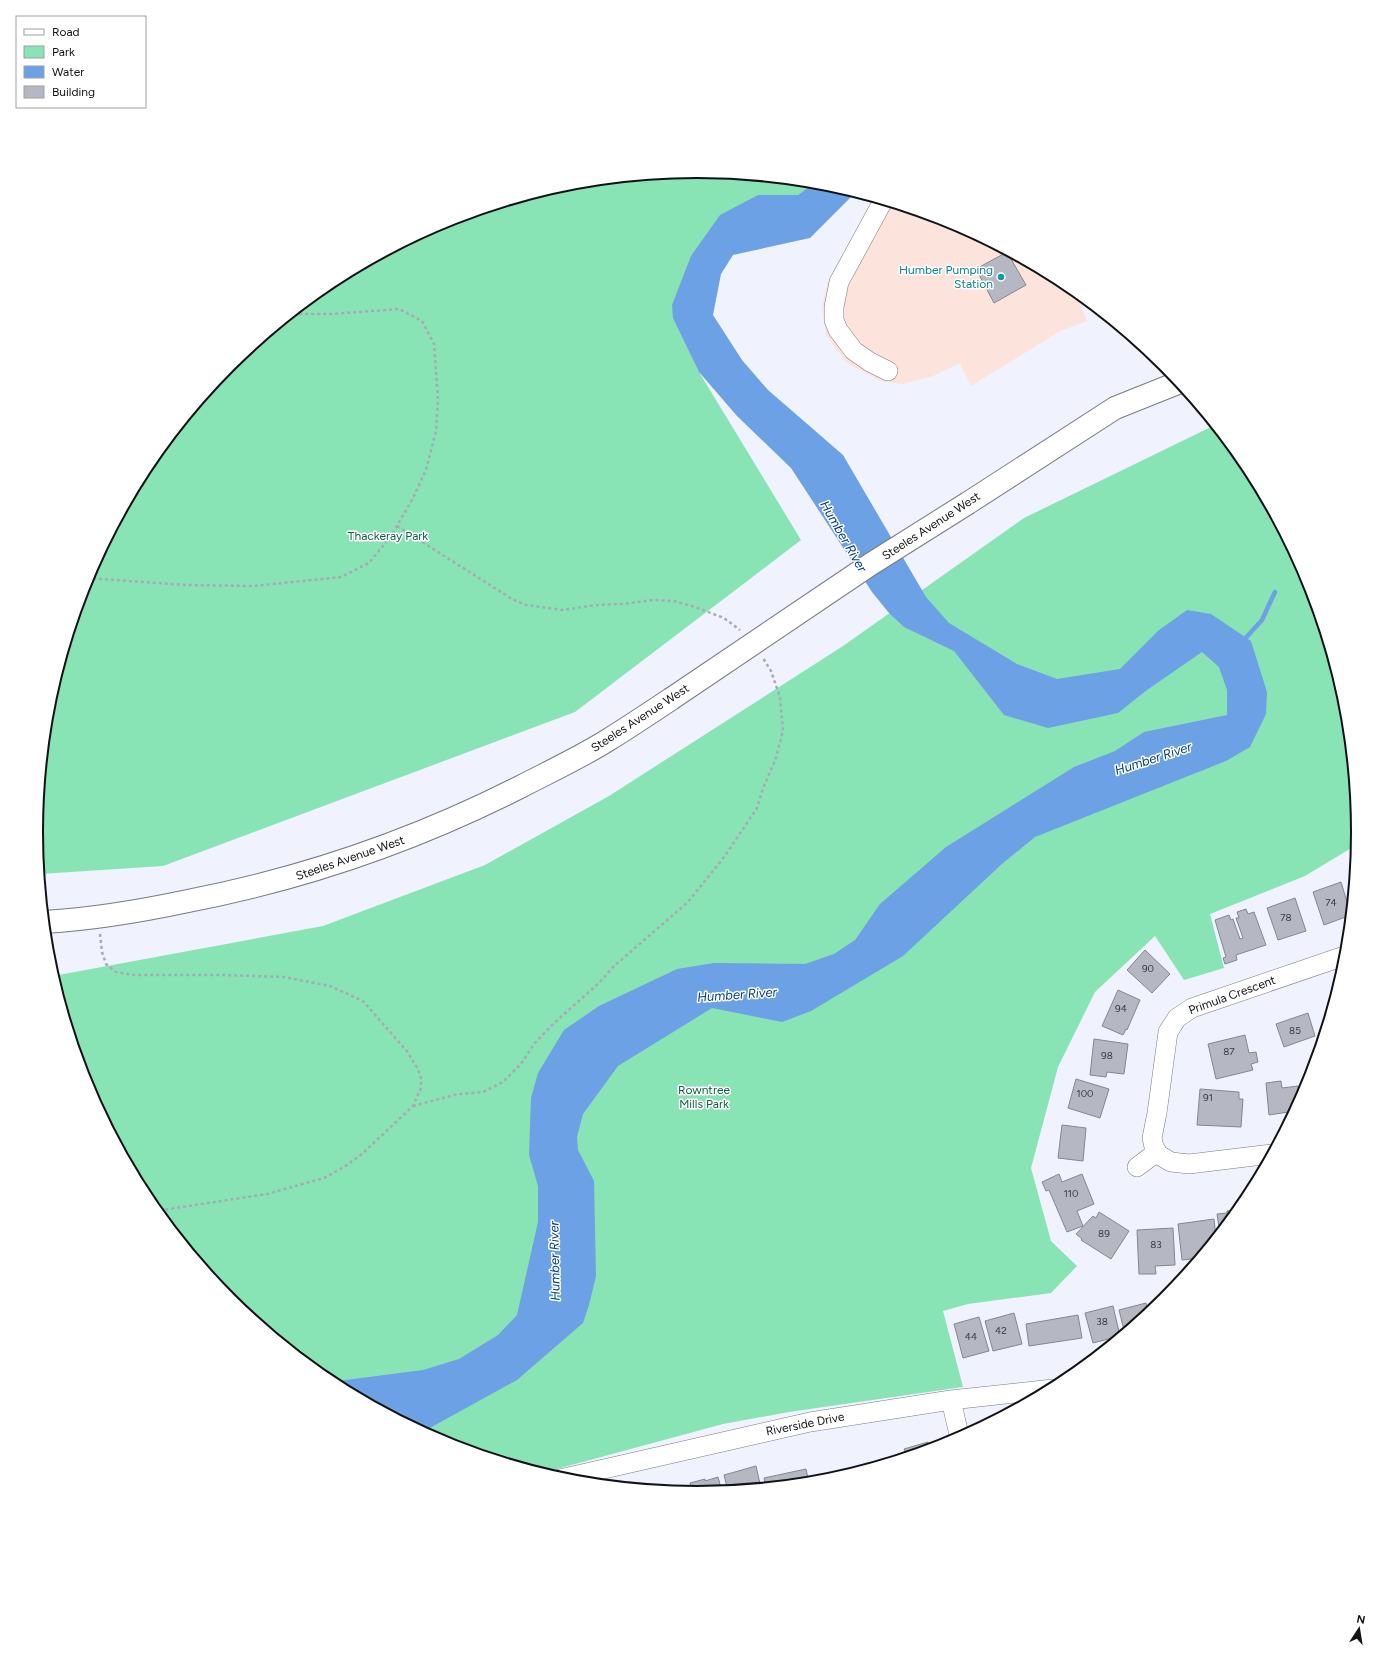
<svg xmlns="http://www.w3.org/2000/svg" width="1395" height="1665" font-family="Figtree,sans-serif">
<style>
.industrial{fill:#fce3db}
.green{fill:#88e3b5}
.water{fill:#6ca1e5}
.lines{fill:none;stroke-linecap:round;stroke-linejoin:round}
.stream{stroke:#6ca1e5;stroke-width:4.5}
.building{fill:#b5b7c2;stroke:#84868f}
.minor-casing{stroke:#787a84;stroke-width:20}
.major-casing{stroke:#787a84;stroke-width:24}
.path{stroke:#a8aab3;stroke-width:2.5;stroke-dasharray:3 3;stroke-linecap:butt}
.minor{stroke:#fff;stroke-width:19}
.major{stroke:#fff;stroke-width:22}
.major-bridge-casing{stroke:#787a84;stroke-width:24;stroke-linecap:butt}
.major-bridge{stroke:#fff;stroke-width:22}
.culture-dot{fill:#0f9aa8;stroke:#fff;stroke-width:1.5}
.labels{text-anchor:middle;stroke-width:3;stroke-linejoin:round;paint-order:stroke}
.number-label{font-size:10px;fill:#3a3b40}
.culture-label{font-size:12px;fill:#0d838f;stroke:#fff;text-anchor:end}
.street-label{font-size:12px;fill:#111215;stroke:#fff}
.park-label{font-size:12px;fill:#135d3f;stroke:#fff}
.water-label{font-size:13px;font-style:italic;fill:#043d79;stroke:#fff}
.rim{fill:none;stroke:#111215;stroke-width:2}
</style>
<rect width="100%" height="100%" fill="#f0f2fd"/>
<path class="industrial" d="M875,198L951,221L1065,283L1074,290L1087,321L1060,331L971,386L960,363L933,376L903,384L880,381L847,363L826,335L822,307L828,281Z"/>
<path class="green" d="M698,171L814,183L798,195H758L674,318L699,372L801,540L575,712L163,866L40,874L36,832L49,703L86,579L148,465L230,365L330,282L445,221L569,184Z
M1215,425L1248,465L1309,580L1346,704L1359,833L1358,844L1305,876L1210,914L1224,968L1184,980L1155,936L1095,992L1058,1067L1031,1168L1051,1241L1077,1266L1051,1293L968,1304L943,1311L963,1387L789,1412L723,1424L542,1473L444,1444L330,1382L230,1300L147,1200L86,1085L53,976L323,926L485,865L609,796L843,646L1024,518Z"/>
<path class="water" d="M814,183L827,184L852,191L851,197L810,238L733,255L721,274L713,315L742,360L768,390L843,455L926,597L949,623L1017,664L1057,679L1120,669L1159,630L1187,610L1211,614L1251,641L1267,692L1266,714L1250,747L1226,761L1035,837L1003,863L903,956L811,1011L782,1022L712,1008L618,1066L583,1114L577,1137L578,1150L594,1181L596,1276L589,1305L583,1323L517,1380L428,1429L419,1430L330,1382L423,1370L459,1359L498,1335L517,1315L538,1222V1186L529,1155L531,1098L538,1073L564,1030L599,1006L677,969L714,963L805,964L834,954L855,940L880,904L946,847L1074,767L1115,751L1144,732L1227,715V690L1219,667L1202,652L1147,690L1118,713L1048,728L1004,715L954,651L904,627L889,613L872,592L791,468L737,416L699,372L673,318L672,305L691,256L720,215L758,195H798Z"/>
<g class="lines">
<path class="stream" d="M1242,642L1262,620L1275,592"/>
</g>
<path class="building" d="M1007,252L1026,285L994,303L976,269Z
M1341,882L1351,915L1324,925L1313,892Z
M1295,898L1306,931L1278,940L1267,908Z
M1246,909L1248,914L1254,912L1266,945L1236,955L1237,960L1225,964L1223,958L1226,957L1215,920L1229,915L1231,920L1233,919L1240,939L1243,938L1236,918H1239L1237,912Z
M1145,950L1170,974L1152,993L1127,970Z
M1118,990L1140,1000L1127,1030L1126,1029L1123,1035L1102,1026Z
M1308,1013L1315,1036L1284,1047L1276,1024Z
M1245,1035L1249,1053L1256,1052L1258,1062L1251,1064L1253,1070L1216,1079L1208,1044Z
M1094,1039L1128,1044L1124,1074L1107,1072L1106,1077L1090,1075Z
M1076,1079L1109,1089L1100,1118L1068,1108Z
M1281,1081L1282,1088L1298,1086L1300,1101L1295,1111L1269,1115L1266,1083Z
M1200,1089L1239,1092V1099H1243L1241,1127L1197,1125Z
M1062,1125L1086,1128L1083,1161L1058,1158Z
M1059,1174L1062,1182L1082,1174L1094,1204L1077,1211L1083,1226L1067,1232L1049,1190L1046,1191L1042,1182Z
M1240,1209L1220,1234L1217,1214L1227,1213V1211Z
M1099,1212L1129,1231L1111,1259L1081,1240L1082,1239L1076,1234L1093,1216L1096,1218Z
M1214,1219L1216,1238L1200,1258L1182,1260L1178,1224Z
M1173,1228L1175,1265L1155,1266L1156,1274H1139L1137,1230Z
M1146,1303L1149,1314L1125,1334L1119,1310Z
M1113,1306L1120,1336L1093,1343L1085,1313Z
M1014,1313L1022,1344L993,1351L985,1321Z
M1078,1315L1082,1338L1029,1346L1026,1324Z
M979,1317L989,1351L963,1358L954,1324Z
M928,1442L930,1450L907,1457L904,1449Z
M756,1466L761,1488L728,1491L724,1475Z
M806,1469L809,1483L766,1487L764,1478Z
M718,1477L722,1492L693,1494L690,1483L705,1479V1481Z
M673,1487L674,1490L686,1487L688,1493L661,1490Z"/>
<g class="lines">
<defs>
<path id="minor" d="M883,201L839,282L834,307V320L838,330L854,351L870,362L888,371
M1272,1154L1189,1164L1171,1162L1159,1155L1154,1147L1152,1138L1157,1113L1168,1032L1177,1018L1192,1008L1347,955
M1137,1167L1157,1152
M951,1400L960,1439
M560,1479L810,1422L951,1400L1053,1389"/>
<path id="major" d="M968,503L1115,408L1180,382
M45,922C93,919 141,911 188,901C307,878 414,841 522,786C551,771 581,757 608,740C629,727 650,713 671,699"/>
</defs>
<use href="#minor" class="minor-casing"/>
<use href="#major" class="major-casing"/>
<path class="path" d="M397,526L512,599L526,605L563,610L596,605L623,604L653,600L674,601L695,607L724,618L740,630
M87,578L186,585L254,586L341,577L369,563L391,536L412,500L426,470L436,431L438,399L434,344L422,321L399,309L332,314H291
M100,934L102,952L106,964L116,972L134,975H224L284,977L330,986L363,1001L406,1050L418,1069L421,1078V1088L413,1106L362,1154L344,1167L324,1178L267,1194L156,1211
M413,1106L458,1094L483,1092L503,1082L521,1064L534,1044L553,1024L599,983L613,967L688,902L725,856L757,808L763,788L775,761L783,731L780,697L771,671L763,658"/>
<use href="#minor" class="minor"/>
<use href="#major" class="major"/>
<defs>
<path id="major-bridge" d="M671,699L871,564L968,503"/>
</defs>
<use href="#major-bridge" class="major-bridge-casing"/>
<use href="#major-bridge" class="major-bridge"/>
</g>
<circle class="culture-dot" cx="1001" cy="277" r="4"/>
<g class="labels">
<g class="number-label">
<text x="1331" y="906">74</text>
<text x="1286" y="921">78</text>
<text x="1148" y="972">90</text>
<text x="1121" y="1012">94</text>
<text x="1295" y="1034">85</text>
<text x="1229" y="1055">87</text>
<text x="1107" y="1059">98</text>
<text x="1085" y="1097">100</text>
<text x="1208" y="1101">91</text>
<text x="1071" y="1197">110</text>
<text x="1104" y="1237">89</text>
<text x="1156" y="1248">83</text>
<text x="1102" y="1325">38</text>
<text x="1001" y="1334">42</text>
<text x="971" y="1340">44</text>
</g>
<g class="culture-label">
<text x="993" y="274">Humber Pumping<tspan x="993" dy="14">Station</tspan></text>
</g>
<g class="street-label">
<text transform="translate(931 526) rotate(-33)" y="4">Steeles Avenue West</text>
<text transform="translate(640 718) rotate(-33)" y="4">Steeles Avenue West</text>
<text transform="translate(350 858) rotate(-19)" y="4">Steeles Avenue West</text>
<text transform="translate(1232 995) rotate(-20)" y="4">Primula Crescent</text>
<text transform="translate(805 1424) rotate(-11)" y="4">Riverside Drive</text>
</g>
<g class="park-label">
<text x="388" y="540">Thackeray Park</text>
<text x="704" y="1094">Rowntree<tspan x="704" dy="14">Mills Park</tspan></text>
</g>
<g class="water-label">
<text transform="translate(844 536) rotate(60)" y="5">Humber River</text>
<text transform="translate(1153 758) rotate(-18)" y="5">Humber River</text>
<text transform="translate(737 994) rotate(-4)" y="5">Humber River</text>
<text transform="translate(554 1261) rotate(-91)" y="5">Humber River</text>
</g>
</g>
<path d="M0 0H1395V1665H0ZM43 832a654 654 0 1 1 1308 0a654 654 0 1 1-1308 0Z" fill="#fff" fill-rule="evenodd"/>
<path class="rim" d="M43 832a654 654 0 1 1 1308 0a654 654 0 1 1-1308 0Z"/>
<rect x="16" y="16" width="130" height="92" fill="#ffffff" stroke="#a0a0a1"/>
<rect x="24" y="29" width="20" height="6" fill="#ffffff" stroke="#a0a0a1"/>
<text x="52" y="36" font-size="12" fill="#111215">Road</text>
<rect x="24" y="46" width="20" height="12" fill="#88e3b5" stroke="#a0a0a1"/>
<text x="52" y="56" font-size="12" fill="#111215">Park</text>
<rect x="24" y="66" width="20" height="12" fill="#6ca1e5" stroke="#a0a0a1"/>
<text x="52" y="76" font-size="12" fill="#111215">Water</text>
<rect x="24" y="86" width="20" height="12" fill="#b5b7c2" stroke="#a0a0a1"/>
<text x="52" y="96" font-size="12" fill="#111215">Building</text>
<g transform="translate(1359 1629) rotate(12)" stroke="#ffffff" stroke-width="3" paint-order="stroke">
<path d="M0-3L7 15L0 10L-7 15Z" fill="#111215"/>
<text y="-6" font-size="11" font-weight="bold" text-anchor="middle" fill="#111215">N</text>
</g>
</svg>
